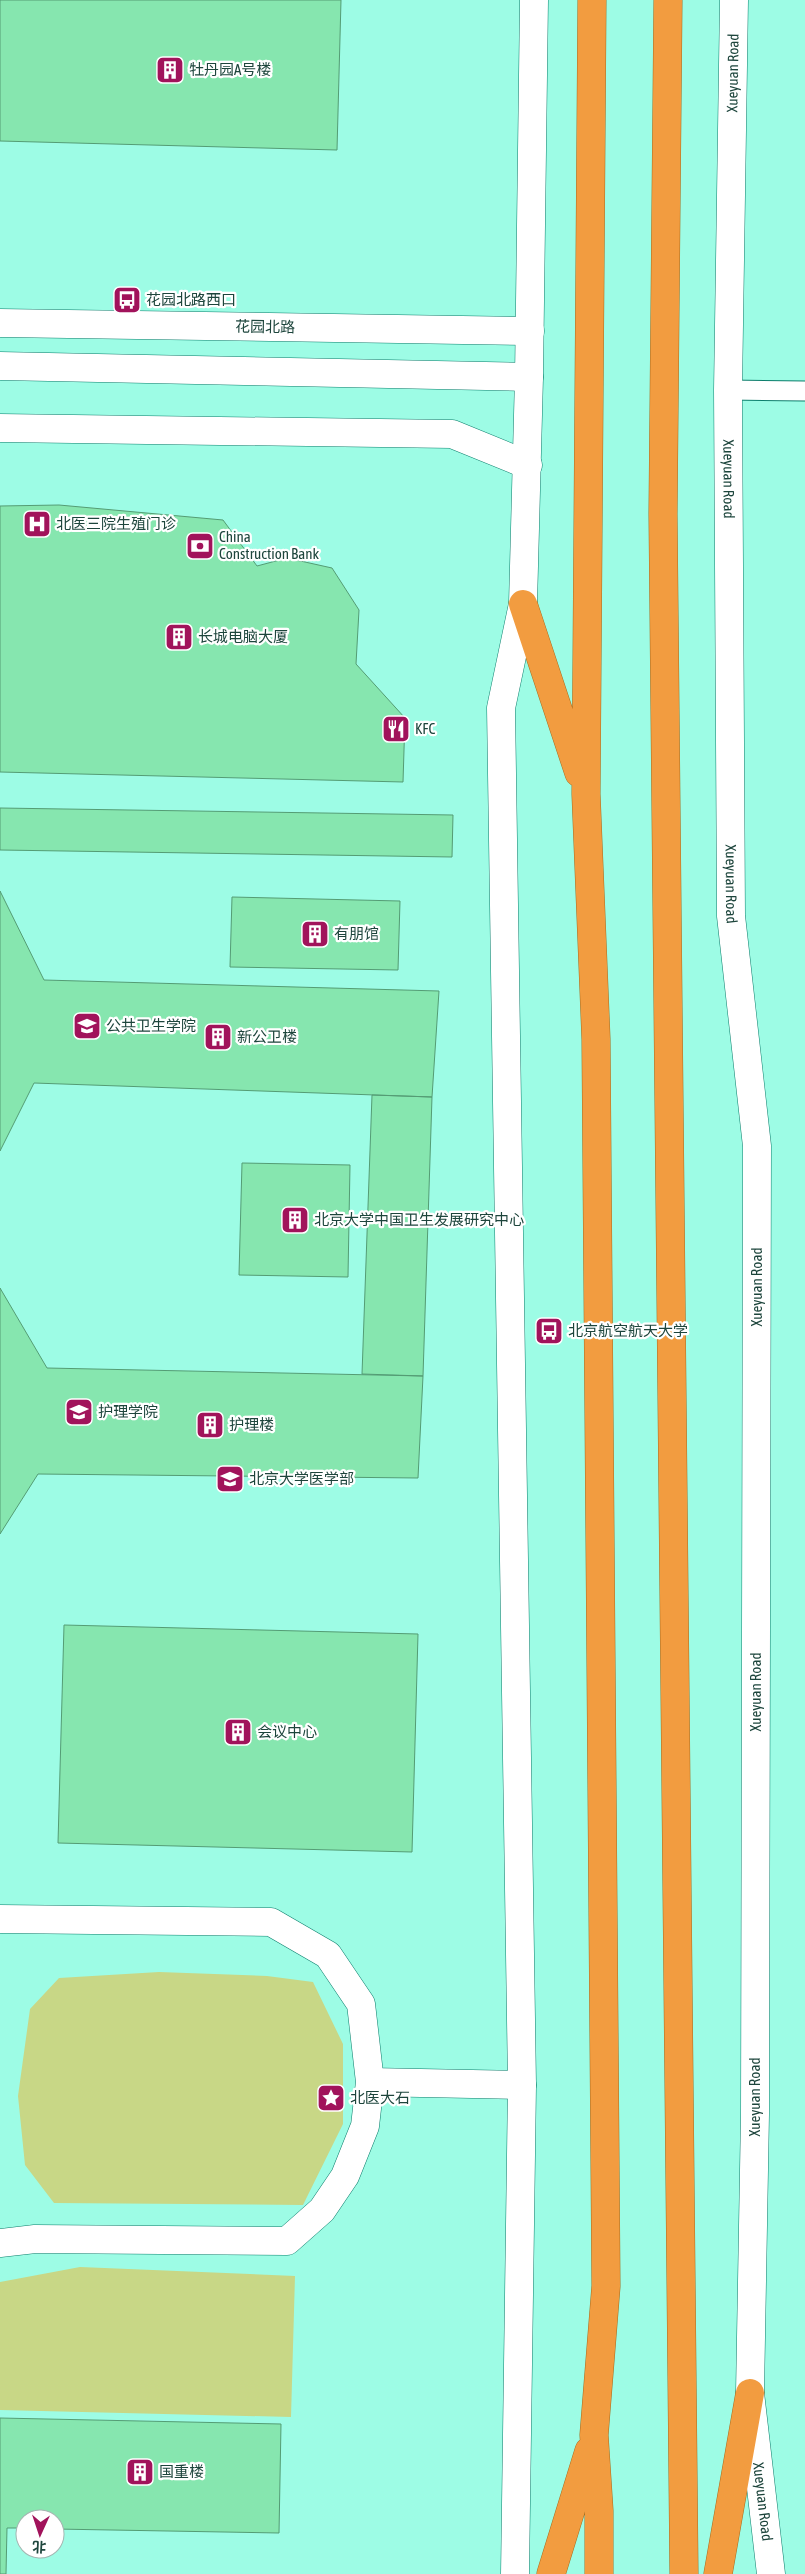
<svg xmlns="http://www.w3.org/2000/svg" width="805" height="2574" font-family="'Asap Condensed','Noto Sans SC',sans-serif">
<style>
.green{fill:#c8d786}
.building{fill:#86e6af;stroke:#549c74}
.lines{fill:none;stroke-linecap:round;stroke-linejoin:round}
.service-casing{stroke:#0c7e6c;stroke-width:21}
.minor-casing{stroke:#0c7e6c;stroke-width:29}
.tertiary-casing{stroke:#0c7e6c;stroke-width:29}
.trunk-casing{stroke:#a56d20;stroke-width:29}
.service{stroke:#fff;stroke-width:19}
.minor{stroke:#fff;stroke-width:28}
.tertiary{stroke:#fff;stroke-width:28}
.trunk{stroke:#f29c40;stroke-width:28}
.labels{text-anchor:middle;stroke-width:4.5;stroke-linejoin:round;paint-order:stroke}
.poi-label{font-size:15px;fill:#1d453c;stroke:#fff;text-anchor:start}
.street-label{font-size:15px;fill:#1d453c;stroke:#fff}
</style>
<rect width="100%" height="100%" fill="#9dfce5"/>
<path class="green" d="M159,1972L267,1976L313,1982L343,2044V2124L303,2205L54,2203L25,2165L18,2096L30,2009L59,1978Z
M80,2267L295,2276L291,2417L0,2410V2282Z"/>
<path class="building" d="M0,0H341L337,150L0,141Z
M59,505L223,520L257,566L287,558L332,568L359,610L356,664L405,718L403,782L0,772V506Z
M0,808L453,815L452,857L0,850Z
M0,891L44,980L439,991L432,1097L34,1083L0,1151Z
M232,897L400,901L398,970L230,967Z
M372,1095L432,1097L423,1376L362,1374Z
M242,1163L350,1165L348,1277L239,1275Z
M0,1288L47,1368L423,1376L418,1478L38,1474L0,1534Z
M64,1625L418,1634L412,1852L58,1843Z
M0,2418L281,2424L279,2533L55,2529V2519H25V2528H7L6,2574H0Z"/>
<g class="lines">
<defs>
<path id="service" d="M728,390L805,391"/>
<path id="minor" d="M0,428L452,434L528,465
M0,1919L271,1922L328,1955L361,2004L370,2082L365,2126L345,2176L322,2210L287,2241L35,2239L0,2243
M370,2082L522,2085"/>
<g id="tertiary">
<path id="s1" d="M734,0L728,390L731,916L757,1146L755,2114L750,2393L771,2574"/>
<path d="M0,323L530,331"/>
<path d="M0,366L529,377"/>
<path d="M515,2574L522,2085L501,708L523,604L529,377L534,0"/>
</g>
<path id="trunk" d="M592,0L586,794L596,1039L606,2286L594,2435L599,2511V2574
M668,0L663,514L684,2574
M523,604L579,773
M551,2574L589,2451
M718,2574L750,2393"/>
</defs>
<use href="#service" class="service-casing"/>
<use href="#minor" class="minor-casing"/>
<use href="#tertiary" class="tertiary-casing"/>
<use href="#trunk" class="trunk-casing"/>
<use href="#service" class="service"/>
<use href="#minor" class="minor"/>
<use href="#tertiary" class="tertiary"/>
<use href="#trunk" class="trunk"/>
</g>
<defs>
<symbol id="building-square" viewBox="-11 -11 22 22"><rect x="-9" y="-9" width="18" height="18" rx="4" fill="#a1135b" stroke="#fff"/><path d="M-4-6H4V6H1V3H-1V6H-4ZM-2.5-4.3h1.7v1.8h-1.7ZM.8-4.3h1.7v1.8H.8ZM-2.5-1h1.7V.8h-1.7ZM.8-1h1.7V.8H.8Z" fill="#fff"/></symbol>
<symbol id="bus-square" viewBox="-11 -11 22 22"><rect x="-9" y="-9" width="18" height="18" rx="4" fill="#a1135b" stroke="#fff"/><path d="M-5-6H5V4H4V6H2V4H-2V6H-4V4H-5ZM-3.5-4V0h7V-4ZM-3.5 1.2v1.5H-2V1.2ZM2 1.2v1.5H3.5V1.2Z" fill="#fff"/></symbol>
<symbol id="hospital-square" viewBox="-11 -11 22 22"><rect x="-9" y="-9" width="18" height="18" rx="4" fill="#a1135b" stroke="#fff"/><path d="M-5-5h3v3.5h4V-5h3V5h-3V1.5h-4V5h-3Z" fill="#fff"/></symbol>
<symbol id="bank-square" viewBox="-11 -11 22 22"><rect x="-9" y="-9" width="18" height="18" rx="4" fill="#a1135b" stroke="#fff"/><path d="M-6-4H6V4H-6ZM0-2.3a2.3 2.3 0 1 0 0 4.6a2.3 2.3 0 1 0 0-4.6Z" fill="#fff"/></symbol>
<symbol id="restaurant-square" viewBox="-11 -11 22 22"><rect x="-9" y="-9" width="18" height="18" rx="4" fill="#a1135b" stroke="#fff"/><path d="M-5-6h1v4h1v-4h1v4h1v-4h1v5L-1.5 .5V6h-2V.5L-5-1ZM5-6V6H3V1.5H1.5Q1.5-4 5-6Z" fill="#fff"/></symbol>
<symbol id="university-square" viewBox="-11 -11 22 22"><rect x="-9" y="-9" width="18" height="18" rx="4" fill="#a1135b" stroke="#fff"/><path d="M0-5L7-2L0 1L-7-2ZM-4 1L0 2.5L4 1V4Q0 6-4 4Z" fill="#fff"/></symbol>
<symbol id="sight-square" viewBox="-11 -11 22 22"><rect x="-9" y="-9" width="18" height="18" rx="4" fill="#a1135b" stroke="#fff"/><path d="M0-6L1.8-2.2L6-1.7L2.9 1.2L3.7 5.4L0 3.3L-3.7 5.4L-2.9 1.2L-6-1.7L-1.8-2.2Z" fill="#fff"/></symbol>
</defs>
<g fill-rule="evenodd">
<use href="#building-square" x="154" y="54" width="32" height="32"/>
<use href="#bus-square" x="111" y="284" width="32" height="32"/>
<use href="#hospital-square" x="21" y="508" width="32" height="32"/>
<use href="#bank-square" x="184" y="530" width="32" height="32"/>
<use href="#building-square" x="163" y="621" width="32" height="32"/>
<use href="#restaurant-square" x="380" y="713" width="32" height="32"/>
<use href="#building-square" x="299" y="918" width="32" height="32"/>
<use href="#university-square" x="71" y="1010" width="32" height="32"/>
<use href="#building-square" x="202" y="1021" width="32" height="32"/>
<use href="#building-square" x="279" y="1204" width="32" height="32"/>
<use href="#bus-square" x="533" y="1315" width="32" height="32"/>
<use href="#university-square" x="63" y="1396" width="32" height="32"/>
<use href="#building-square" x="194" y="1409" width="32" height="32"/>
<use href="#university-square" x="214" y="1463" width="32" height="32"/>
<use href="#building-square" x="222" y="1716" width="32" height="32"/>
<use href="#sight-square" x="315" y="2082" width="32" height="32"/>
<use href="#building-square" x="124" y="2456" width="32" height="32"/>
</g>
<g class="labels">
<g class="poi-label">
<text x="189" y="75">牡丹园A号楼</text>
<text x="146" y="305">花园北路西口</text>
<text x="56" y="529">北医三院生殖门诊</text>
<text x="219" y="542">China<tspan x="219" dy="17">Construction Bank</tspan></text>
<text x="198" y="642">长城电脑大厦</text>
<text x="415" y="734">KFC</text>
<text x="334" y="939">有朋馆</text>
<text x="106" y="1031">公共卫生学院</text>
<text x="237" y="1042">新公卫楼</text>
<text x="314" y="1225">北京大学中国卫生发展研究中心</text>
<text x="568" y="1336">北京航空航天大学</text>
<text x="98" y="1417">护理学院</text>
<text x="229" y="1430">护理楼</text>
<text x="249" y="1484">北京大学医学部</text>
<text x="257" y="1737">会议中心</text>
<text x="350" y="2103">北医大石</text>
<text x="159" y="2477">国重楼</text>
</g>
<g class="street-label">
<text transform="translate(733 73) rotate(-89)" y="5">Xueyuan Road</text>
<text transform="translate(265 327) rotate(1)" y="5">花园北路</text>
<text dy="5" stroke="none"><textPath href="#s1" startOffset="479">Xueyuan Road</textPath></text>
<text dy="5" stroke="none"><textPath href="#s1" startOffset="884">Xueyuan Road</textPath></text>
<text transform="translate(757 1287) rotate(-90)" y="5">Xueyuan Road</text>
<text transform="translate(756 1692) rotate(-90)" y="5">Xueyuan Road</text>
<text transform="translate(755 2097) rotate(-90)" y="5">Xueyuan Road</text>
<text dy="5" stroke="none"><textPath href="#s1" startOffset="2504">Xueyuan Road</textPath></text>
</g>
</g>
<g transform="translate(40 2534) rotate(183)"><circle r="24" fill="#ffffff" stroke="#a5b5b1"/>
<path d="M0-4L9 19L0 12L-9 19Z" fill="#a1135b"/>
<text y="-8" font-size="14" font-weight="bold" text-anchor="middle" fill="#1d453c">北</text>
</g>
</svg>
